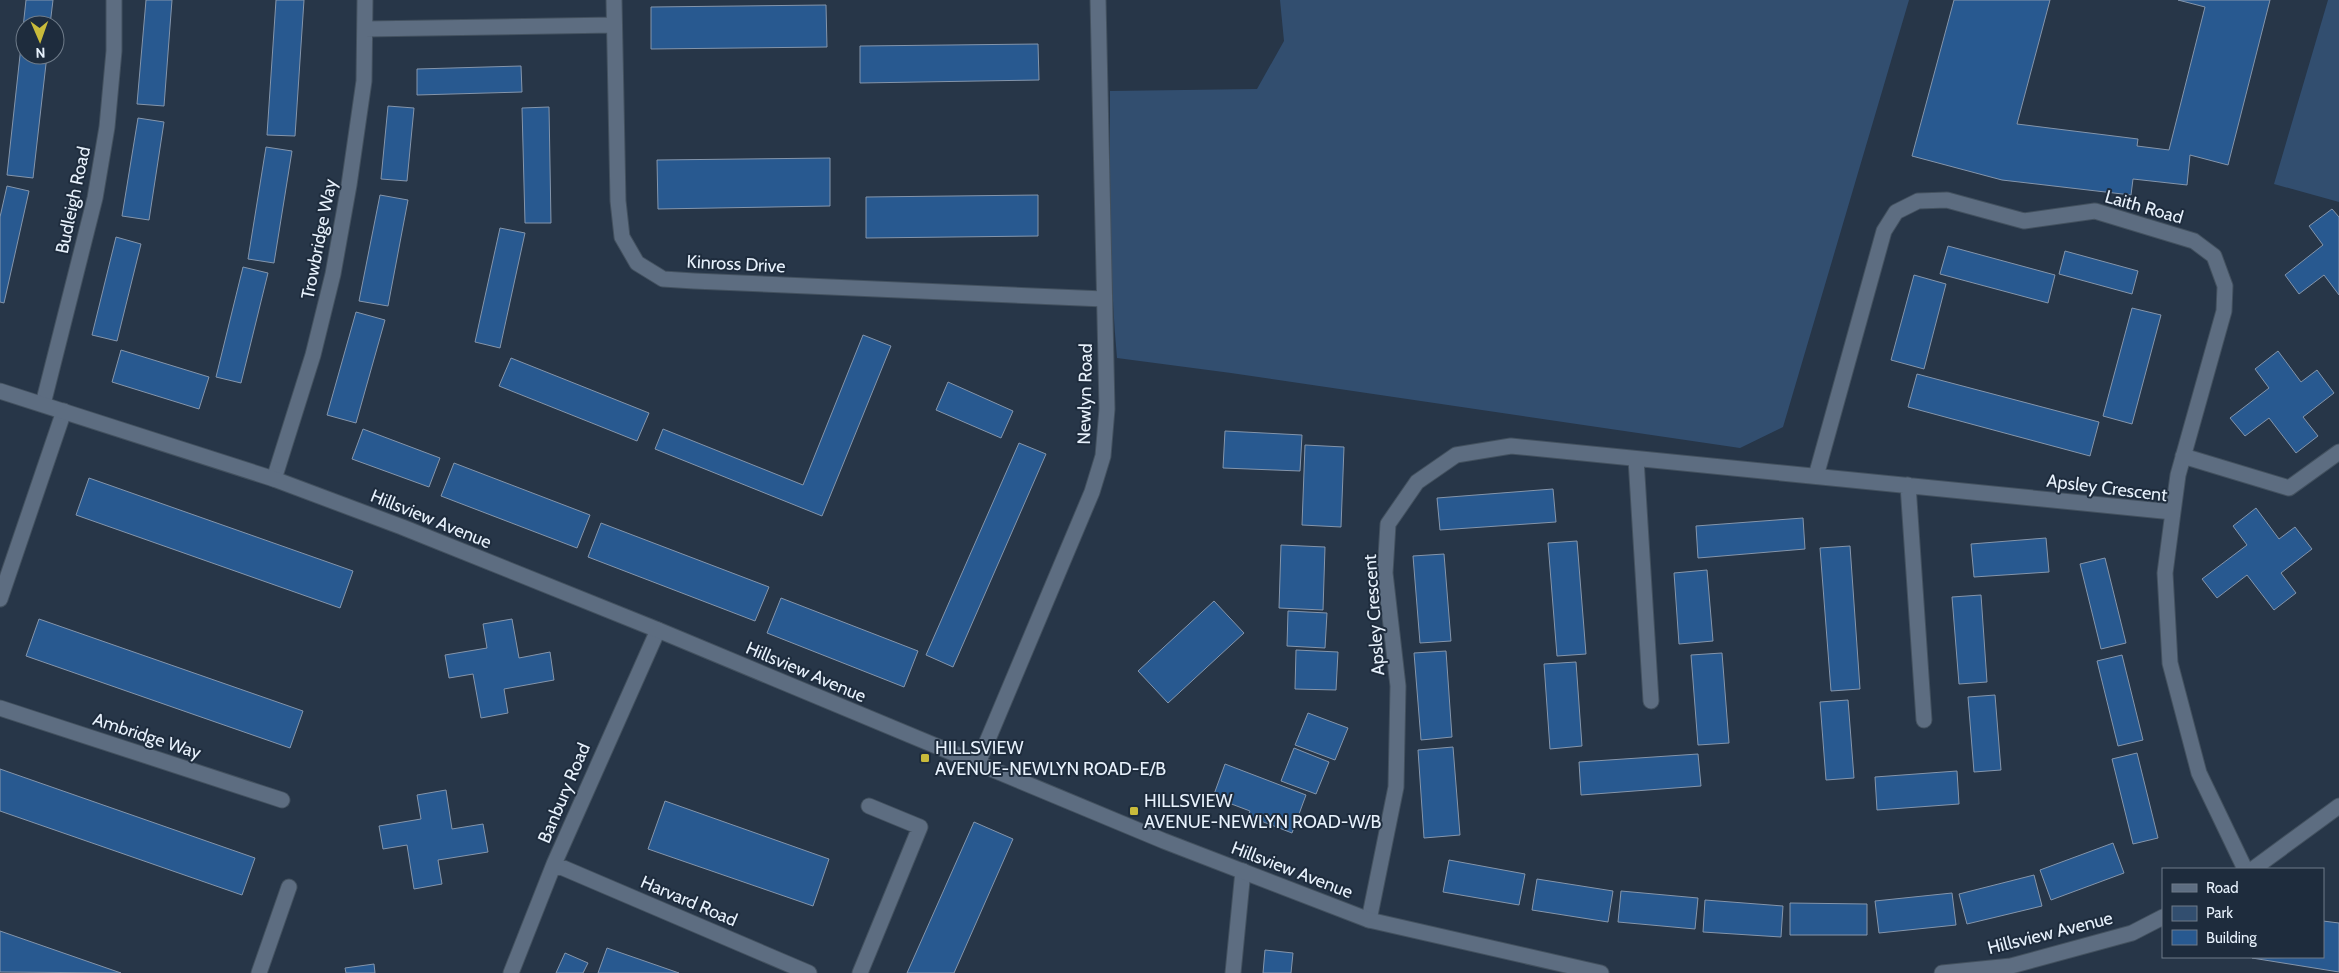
<svg xmlns="http://www.w3.org/2000/svg" width="2339" height="973" font-family="Cabin,sans-serif">
<style>
.green{fill:#324e6f}
.building{fill:#285990;stroke:#8495ab}
.lines{fill:none;stroke-linecap:round;stroke-linejoin:round}
.minor-casing{stroke:#43515f;stroke-width:17}
.tertiary-casing{stroke:#43515f;stroke-width:17}
.minor{stroke:#5d6d81;stroke-width:15}
.tertiary{stroke:#5d6d81;stroke-width:15}
.poi-dot{fill:#c9bb3b;stroke:#1e2c3d;stroke-width:2}
.labels{text-anchor:middle;stroke-width:4;stroke-linejoin:round;paint-order:stroke}
.street-label{font-size:18px;fill:#e7f1fc;stroke:#1e2c3d}
.poi-label{font-size:18px;fill:#e7f1fc;stroke:#1e2c3d;text-anchor:start}
</style>
<rect width="100%" height="100%" fill="#273648"/>
<path class="green" d="M1280,0H1909L1783,427L1740,448L1231,373L1117,358C1109,269 1110,180 1110,91L1257,89L1284,41Z
M2328,0H2339V202L2274,184Z"/>
<path class="building" d="M26,0H53L50,25H25V55H47L33,178L7,175Z
M146,0H172L164,106L137,104Z
M276,0H304L295,136L267,135Z
M1954,0H2050L2017,124L2138,139L2137,146L2169,150L2205,7L2178,0H2270L2228,165L2190,155L2187,185L2133,179L2131,195L2002,180L1912,156Z
M826,5L827,47L651,49V7Z
M1038,44L1039,80L860,83V46Z
M521,66L522,92L417,95V69Z
M388,106L414,108L407,181L381,179Z
M549,107L551,223H525L522,108Z
M138,118L164,122L149,220L122,216Z
M266,147L292,151L274,263L248,259Z
M830,158V206L658,209L657,160Z
M7,186L29,191L4,303L0,302V217Z
M380,195L408,200L388,306L359,301Z
M1038,195V236L866,238V197Z
M2332,209L2339,217V295L2324,275L2299,294L2285,275L2323,245L2309,226Z
M500,228L525,233L500,348L475,342Z
M116,237L141,244L117,341L92,335Z
M1948,246L2055,275L2048,303L1940,274Z
M2065,251L2138,271L2132,294L2059,274Z
M243,267L268,273L241,383L216,377Z
M1914,275L1946,284L1924,369L1891,360Z
M2132,308L2161,315L2132,424L2103,416Z
M356,312L385,320L356,423L327,415Z
M863,335L891,346L822,516L655,449L663,429L803,485Z
M121,350L209,377L199,409L112,382Z
M2278,351L2301,382L2317,370L2334,393L2303,417L2318,436L2296,453L2269,418L2245,436L2230,418L2269,388L2255,369Z
M511,358L649,413L637,441L499,386Z
M1917,374L2099,422L2090,456L1908,407Z
M948,382L1013,411L1001,438L936,410Z
M363,429L440,458L429,487L352,459Z
M1225,431L1302,435L1300,471L1223,468Z
M1019,443L1046,454L953,667L926,655Z
M1305,445L1344,447L1341,527L1302,525Z
M454,463L590,515L577,548L441,496Z
M89,478L353,571L340,608L76,515Z
M1553,489L1556,522L1440,530L1437,498Z
M2256,508L2279,539L2295,527L2312,549L2281,573L2296,593L2274,610L2247,575L2217,598L2202,579L2247,545L2233,526Z
M1803,518L1805,549L1698,558L1696,526Z
M601,523L769,587L755,621L588,557Z
M2046,538L2049,572L1974,577L1971,544Z
M1577,541L1586,654L1557,656L1548,543Z
M1281,545L1325,547L1323,610L1279,608Z
M1850,546L1860,689L1831,691L1820,548Z
M1444,554L1451,641L1420,643L1413,556Z
M2105,558L2126,643L2101,649L2080,564Z
M1707,570L1713,641L1679,644L1674,573Z
M1981,595L1987,682L1959,684L1952,597Z
M781,598L918,651L904,687L767,633Z
M1214,601L1244,633L1168,703L1138,671Z
M1288,611L1327,613L1325,648L1287,646Z
M39,619L303,711L290,748L26,656Z
M512,619L519,658L550,652L554,680L504,689L508,713L481,718L473,674L449,678L445,655L487,648L483,624Z
M1296,650L1338,652L1336,690L1295,689Z
M1446,651L1452,737L1421,740L1414,653Z
M1722,653L1729,743L1698,745L1691,655Z
M2122,655L2143,740L2118,746L2097,661Z
M1576,662L1582,746L1550,749L1544,664Z
M1995,695L2001,770L1974,772L1968,697Z
M1848,700L1854,778L1826,780L1820,702Z
M1308,713L1348,728L1335,760L1295,745Z
M1453,747L1460,835L1424,838L1418,750Z
M1294,748L1329,762L1316,794L1281,781Z
M2137,753L2158,838L2133,844L2112,759Z
M1698,754L1701,786L1581,795L1579,762Z
M1225,764L1306,795L1292,833L1248,816L1250,811L1213,797Z
M0,769L255,858L242,895L0,811Z
M1957,771L1959,804L1877,810L1875,777Z
M446,790L452,829L483,824L488,852L438,860L442,884L414,889L407,845L383,849L379,826L421,819L417,795Z
M665,801L829,859L813,906L648,849Z
M974,822L1013,839L954,973H907Z
M2113,843L2124,873L2051,900L2040,870Z
M1449,860L1525,874L1519,905L1443,892Z
M2034,875L2042,906L1967,924L1959,894Z
M1537,879L1613,891L1608,922L1532,910Z
M1621,891L1698,898L1695,929L1618,922Z
M1952,893L1956,925L1879,933L1875,901Z
M1705,900L1783,906L1781,937L1703,932Z
M1790,903L1867,904V935H1790Z
M2323,921L2339,923V972L2252,958L2323,957Z
M0,931L121,973L0,972Z
M607,948L679,973H598Z
M1265,950L1293,953L1291,973H1263Z
M565,953L588,963L583,973H556Z
M374,964L375,973H346L345,968Z"/>
<g class="lines">
<defs>
<path id="minor" d="M614,0L618,201L622,237L637,263L663,279L694,281L1104,299
M365,29L614,25
M43,404L95,198L107,127L114,51V0
M2183,456L2289,488L2339,452
M1636,459L1651,701
M1816,476L1884,231L1896,212L1918,201L1947,200L2024,221L2095,211L2194,241L2214,256L2225,286L2224,311L2178,475L2173,512
M274,479L313,355L333,274L349,185L364,81L365,0
M1908,485L1924,720
M0,599L64,411
M0,708L282,800
M978,763L1092,492L1103,456L1107,409L1098,0
M554,864L809,973
M1369,920L1396,787L1398,686L1385,573L1388,524L1417,482L1456,455L1511,446L2173,512L2165,573L2170,663L2199,773L2245,869
M259,973L289,887
M511,973L554,864L658,630
M860,973L920,827L869,806
M1233,973L1243,871"/>
<path id="tertiary" d="M0,391L274,479L402,527L658,630L1164,841L1369,920L1601,973
M2253,869L2339,806
M1942,973L2011,966L2132,933L2163,917"/>
</defs>
<use href="#minor" class="minor-casing"/>
<use href="#tertiary" class="tertiary-casing"/>
<use href="#minor" class="minor"/>
<use href="#tertiary" class="tertiary"/>
</g>
<g class="poi-dot">
<rect x="920" y="753" width="10" height="10" rx="2.5"/>
<rect x="1129" y="806" width="10" height="10" rx="2.5"/>
</g>
<g class="labels">
<g class="street-label">
<text transform="translate(73 200) rotate(-78)" y="6">Budleigh Road</text>
<text transform="translate(2144 207) rotate(16)" y="6">Laith Road</text>
<text transform="translate(319 239) rotate(-79)" y="6">Trowbridge Way</text>
<text transform="translate(736 264) rotate(3)" y="6">Kinross Drive</text>
<text transform="translate(1085 394) rotate(-89)" y="6">Newlyn Road</text>
<text transform="translate(2107 488) rotate(7)" y="6">Apsley Crescent</text>
<text transform="translate(431 519) rotate(22)" y="6">Hillsview Avenue</text>
<text transform="translate(1374 615) rotate(-94)" y="6">Apsley Crescent</text>
<text transform="translate(806 672) rotate(23)" y="6">Hillsview Avenue</text>
<text transform="translate(147 736) rotate(18)" y="6">Ambridge Way</text>
<text transform="translate(564 793) rotate(-67)" y="6">Banbury Road</text>
<text transform="translate(1292 870) rotate(21)" y="6">Hillsview Avenue</text>
<text transform="translate(689 901) rotate(23)" y="6">Harvard Road</text>
<text transform="translate(2050 933) rotate(-14)" y="6">Hillsview Avenue</text>
</g>
<g class="poi-label">
<text x="935" y="754">HILLSVIEW<tspan x="935" dy="21">AVENUE-NEWLYN ROAD-E/B</tspan></text>
<text x="1144" y="807">HILLSVIEW<tspan x="1144" dy="21">AVENUE-NEWLYN ROAD-W/B</tspan></text>
</g>
</g>
<rect x="2162" y="868" width="162" height="90" fill="#1e2c3d" stroke="#6e7b89"/>
<rect x="2172" y="884" width="25" height="8" fill="#5d6d81" stroke="#6e7b89"/>
<text x="2206" y="893" font-size="15" fill="#e7f1fc">Road</text>
<rect x="2172" y="906" width="25" height="15" fill="#324e6f" stroke="#6e7b89"/>
<text x="2206" y="918" font-size="15" fill="#e7f1fc">Park</text>
<rect x="2172" y="930" width="25" height="15" fill="#285990" stroke="#6e7b89"/>
<text x="2206" y="943" font-size="15" fill="#e7f1fc">Building</text>
<g transform="translate(40 40) rotate(178)"><circle r="24" fill="#1e2c3d" stroke="#6e7b89"/>
<path d="M0-4L9 19L0 12L-9 19Z" fill="#c9bb3b"/>
<text y="-8" font-size="14" font-weight="bold" text-anchor="middle" fill="#e7f1fc">N</text>
</g>
</svg>
